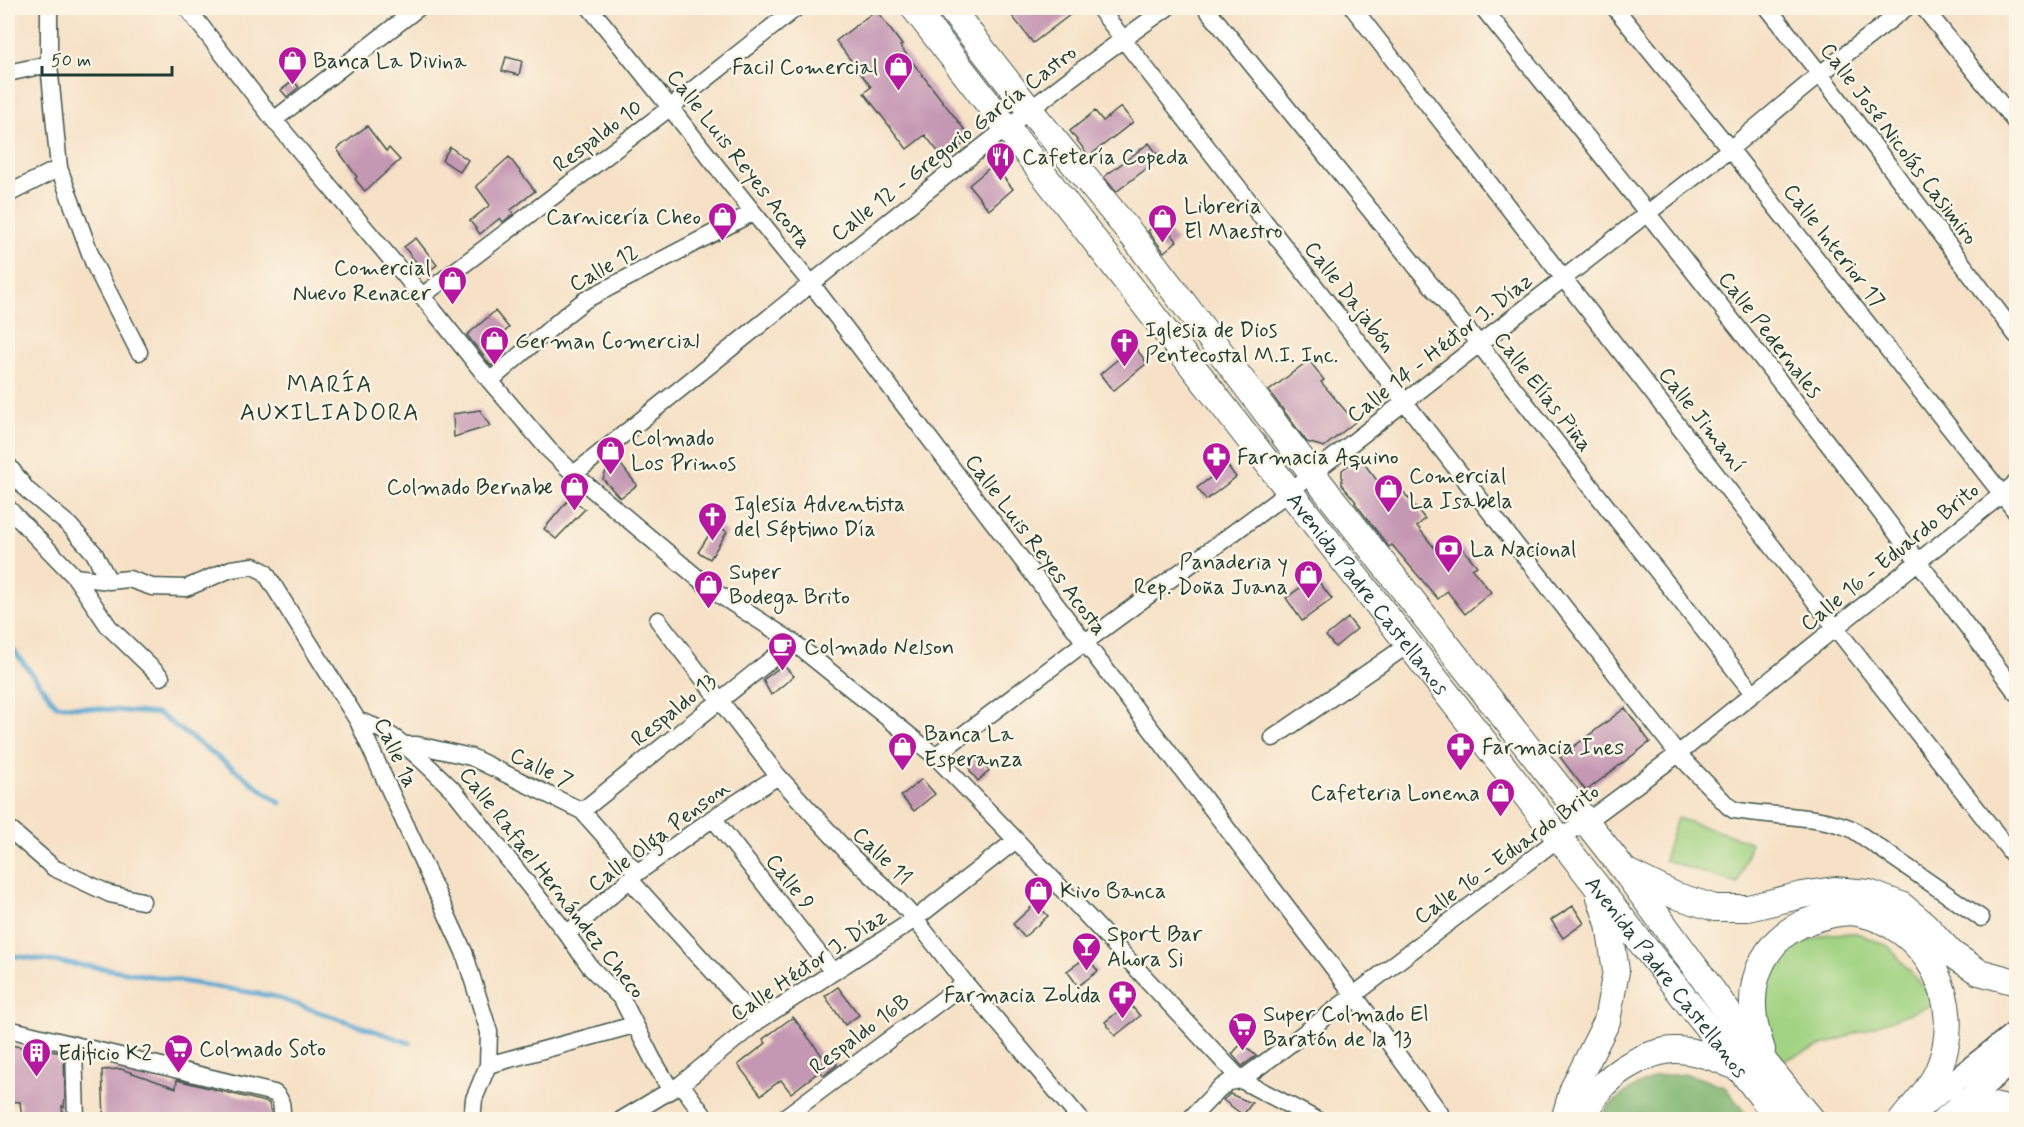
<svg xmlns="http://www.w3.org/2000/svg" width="2024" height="1127" font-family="Mynerve,sans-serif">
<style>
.green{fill:#a2d383;stroke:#60885c;stroke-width:1.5}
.forest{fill:#81b571;stroke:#507952;stroke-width:1.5}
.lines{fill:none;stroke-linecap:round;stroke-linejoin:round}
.stream{stroke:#55a6d0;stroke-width:5}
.building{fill:#c497b3}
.minor-casing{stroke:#3f564a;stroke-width:19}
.secondary-casing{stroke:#3f564a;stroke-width:25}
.primary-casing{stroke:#3f564a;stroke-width:28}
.minor{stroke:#fff;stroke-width:16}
.secondary{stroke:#fff;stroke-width:22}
.primary{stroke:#fff;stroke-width:26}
.labels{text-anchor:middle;stroke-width:5;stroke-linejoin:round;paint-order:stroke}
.poi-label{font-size:22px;fill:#1f3d34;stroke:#fcf5e5;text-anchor:start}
.street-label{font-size:22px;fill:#1f3d34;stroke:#fcf5e5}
.neighbourhood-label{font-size:24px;letter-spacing:1.5px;fill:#1f3d34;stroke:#fcf5e5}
</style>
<rect width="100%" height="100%" fill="#fcf5e5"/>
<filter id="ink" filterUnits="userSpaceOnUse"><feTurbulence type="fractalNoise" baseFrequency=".0167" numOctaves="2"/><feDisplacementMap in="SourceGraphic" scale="12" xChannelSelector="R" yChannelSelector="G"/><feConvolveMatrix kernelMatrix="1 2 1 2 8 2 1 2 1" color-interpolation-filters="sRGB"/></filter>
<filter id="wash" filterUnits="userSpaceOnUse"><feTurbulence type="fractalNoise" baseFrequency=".008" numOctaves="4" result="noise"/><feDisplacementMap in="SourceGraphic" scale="24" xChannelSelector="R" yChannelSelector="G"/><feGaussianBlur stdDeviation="1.35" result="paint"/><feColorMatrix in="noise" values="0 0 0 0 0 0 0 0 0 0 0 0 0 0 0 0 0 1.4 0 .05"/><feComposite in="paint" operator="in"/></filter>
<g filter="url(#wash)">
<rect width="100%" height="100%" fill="#f6e1c6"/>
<path class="green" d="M1677,818L1751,842L1738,884L1664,860Z
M1856,933L1888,946L1923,986L1935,1004L1778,1062L1763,1027V994L1776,965L1798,945L1828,934Z"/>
<path class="forest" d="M1687,1074L1724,1086L1750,1119H1603L1606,1108L1629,1090L1657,1076Z"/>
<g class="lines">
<path class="stream" d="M8,643L56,705L159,714L280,803
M8,955L95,967L272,996L410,1043"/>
</g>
<g id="blocks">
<path class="building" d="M1006,8H1079L1033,43Z
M876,10L902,45L900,46L971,138L944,159L925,135L907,149L864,93L871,87L836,41Z
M506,57L522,61L519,75L502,71Z
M293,81L299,87L287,97L281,90Z
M1121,107L1133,122L1089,156L1070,131L1095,111L1103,121Z
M367,126L386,151L389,148L400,160L365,191L355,179L357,177L337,149Z
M1149,143L1160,158L1116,192L1104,177Z
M450,147L468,160L460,172L442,160Z
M509,157L535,191L511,210L513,214L503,222L500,218L480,234L470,221L490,205L476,186Z
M993,165L1013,189L989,210L969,185Z
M1160,221L1177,241L1164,252L1148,231Z
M416,238L437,265L425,274L404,247Z
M495,311L509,328L490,345L500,358L491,366L467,335Z
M1134,346L1147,363L1113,391L1100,374Z
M1309,360L1324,380L1321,382L1355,422L1324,447L1307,442L1269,391Z
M480,410L490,426L454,437L453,414Z
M1359,457L1379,483L1390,475L1425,519L1417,526L1445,561L1461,547L1477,566L1472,569L1491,592L1465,614L1447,591L1438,599L1392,545L1389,547L1355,503L1356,502L1342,485V470Z
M618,461L637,485L620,498L603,479L606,471Z
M1227,465L1236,477L1206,500L1197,488Z
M570,498L585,509L556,539L544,529Z
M716,524L727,532L710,559L698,552Z
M1315,577L1332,599L1302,621L1286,598Z
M1348,618L1357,629L1335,647L1326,636Z
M785,667L794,676L771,695L763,680L779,668Z
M1625,708L1650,742L1586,791L1560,757Z
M978,758L989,771L978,781L970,771V765Z
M922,779L935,794L914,811L901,796Z
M1036,903L1048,916L1024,937L1013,924Z
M1573,906L1584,923L1563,938L1551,920Z
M1087,957L1098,971L1078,986L1067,971Z
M838,987L859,1015L845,1025L825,996Z
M1129,1003L1140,1016L1115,1036L1105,1022Z
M793,1017L823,1057L828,1053L837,1065L824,1075L820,1071L791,1093L781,1080L761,1095L738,1065L766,1043L763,1039Z
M1242,1043L1256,1056L1242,1066L1232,1054Z
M8,1045L64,1053L65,1095L64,1107L62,1106L63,1119H22L20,1102L8,1101Z
M121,1069L176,1088L177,1080L269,1103L272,1119H104L102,1070Z
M1230,1094L1252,1103L1243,1115L1223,1100Z"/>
</g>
</g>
<g filter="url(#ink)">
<use href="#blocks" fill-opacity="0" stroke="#3f564a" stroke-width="1.5"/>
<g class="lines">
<defs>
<path id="minor" d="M49,8V64L59,168L94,264L139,352
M187,8L274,120L422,296L490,381L548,449L574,474L712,590L793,642L935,756L1016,840L1241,1080L1317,1120
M590,8C664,98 735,192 810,282L1354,995L1440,1113
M1099,8L1678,754L1728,806L1734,810C1773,817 1816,814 1852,829L1981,918
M1206,8L1479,344L1753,693
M1353,8C1575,290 1794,576 2016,859
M1483,8C1665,233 1844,460 2016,692
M1615,8L1730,149L2016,512
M1768,8L1820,74L2016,335
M1924,8L2016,123
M8,73L49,64
M274,120L418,8
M8,194L59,168
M422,296L671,107L796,8
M490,381L567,314L585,300L752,213
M8,465L27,490L70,526L94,553L109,581
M574,474C696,375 819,276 943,178C1017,120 1090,61 1167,8
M8,508L75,577L109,581L129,579L152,587L186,588L231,569L253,566L265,572L358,721L464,952L489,1032L488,1065L474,1099L472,1120
M75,577L109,627L161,677
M658,620L778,776L851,856L898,900L915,919L965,983L1081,1120
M358,721C395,729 430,768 456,793L567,934L591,968L622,999L653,1060L671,1090
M1273,738L1409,644
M403,745H417L471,757L582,811L637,873
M935,756L1084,643L1290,491L1730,149L1820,74L1906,8
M582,811L793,642
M713,818L833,972
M8,828L54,868L110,894L142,901
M630,880L758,1021
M567,934L637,873L713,818L778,776
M8,1029L274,1093C283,1099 282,1109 282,1120
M74,1045L76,1120
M488,1065L634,1025
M681,1084L707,1120
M621,1120L681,1084L758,1021L915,919L1016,840
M781,1120L965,983
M1189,1120L1219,1089L1229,1082L1241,1080L1286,1047L1559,838L1586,822L1678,754L2016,483"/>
<path id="secondary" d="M1917,1111L2016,1032
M1942,1120L2016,1059"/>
<g id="primary">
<path id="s1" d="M914,8L1559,838L1780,1120"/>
<path d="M950,8L1029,109L1132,235L1312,473L1624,870L1766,1064L1812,1120"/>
<path d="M1629,873L1674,895L1715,908H1748L1802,895L1834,890L1869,893L1901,905L1925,925L1952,954L1979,972L2016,982"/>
<path d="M1762,1050C1759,1040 1755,1029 1754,1019C1748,975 1767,937 1809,921C1824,916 1842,910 1858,913C1928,927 1966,1003 1939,1068C1931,1088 1915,1104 1902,1120"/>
<path d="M1962,1103L1993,1106L2016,1111"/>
<path d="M1564,1120L1573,1089L1607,1021L1616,971L1609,924L1600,897"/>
<path d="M1587,1120C1588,1115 1588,1110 1590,1106C1599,1077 1648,1049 1677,1050C1700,1051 1720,1059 1740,1069"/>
</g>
</defs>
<use href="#minor" class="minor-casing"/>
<use href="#secondary" class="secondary-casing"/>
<use href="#primary" class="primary-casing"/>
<use href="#minor" class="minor"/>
<use href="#secondary" class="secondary"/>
<use href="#primary" class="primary"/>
</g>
</g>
<defs>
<symbol id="shop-pin" viewBox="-11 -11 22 30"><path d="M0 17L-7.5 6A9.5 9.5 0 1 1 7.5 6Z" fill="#b5179e" stroke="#fcf5e5"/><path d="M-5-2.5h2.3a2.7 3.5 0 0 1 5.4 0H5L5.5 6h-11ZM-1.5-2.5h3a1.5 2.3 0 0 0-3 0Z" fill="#fff"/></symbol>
<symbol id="restaurant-pin" viewBox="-11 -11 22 30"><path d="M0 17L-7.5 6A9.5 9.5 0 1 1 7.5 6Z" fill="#b5179e" stroke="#fcf5e5"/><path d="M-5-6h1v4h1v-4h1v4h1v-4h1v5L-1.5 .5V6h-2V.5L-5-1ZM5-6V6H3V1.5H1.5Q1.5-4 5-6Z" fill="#fff"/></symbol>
<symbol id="church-pin" viewBox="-11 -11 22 30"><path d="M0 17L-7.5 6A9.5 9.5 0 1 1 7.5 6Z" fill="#b5179e" stroke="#fcf5e5"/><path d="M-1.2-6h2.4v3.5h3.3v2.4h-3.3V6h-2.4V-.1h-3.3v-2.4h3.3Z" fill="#fff"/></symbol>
<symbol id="pharmacy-pin" viewBox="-11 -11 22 30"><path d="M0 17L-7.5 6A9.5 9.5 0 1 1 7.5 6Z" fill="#b5179e" stroke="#fcf5e5"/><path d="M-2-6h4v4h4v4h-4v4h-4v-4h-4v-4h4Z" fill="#fff"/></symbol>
<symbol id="bank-pin" viewBox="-11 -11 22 30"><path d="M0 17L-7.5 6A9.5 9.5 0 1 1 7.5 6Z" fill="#b5179e" stroke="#fcf5e5"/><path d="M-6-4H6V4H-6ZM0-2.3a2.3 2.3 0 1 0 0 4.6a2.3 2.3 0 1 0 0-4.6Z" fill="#fff"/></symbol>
<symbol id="cafe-pin" viewBox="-11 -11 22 30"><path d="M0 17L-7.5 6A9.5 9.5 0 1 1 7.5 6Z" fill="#b5179e" stroke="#fcf5e5"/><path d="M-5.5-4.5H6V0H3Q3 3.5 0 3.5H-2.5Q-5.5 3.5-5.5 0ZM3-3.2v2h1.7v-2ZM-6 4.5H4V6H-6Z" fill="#fff"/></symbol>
<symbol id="bar-pin" viewBox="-11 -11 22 30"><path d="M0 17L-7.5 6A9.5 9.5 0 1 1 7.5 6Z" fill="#b5179e" stroke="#fcf5e5"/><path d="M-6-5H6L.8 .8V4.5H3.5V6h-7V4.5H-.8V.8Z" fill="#fff"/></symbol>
<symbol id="supermarket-pin" viewBox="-11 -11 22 30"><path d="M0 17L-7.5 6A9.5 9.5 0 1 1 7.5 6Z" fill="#b5179e" stroke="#fcf5e5"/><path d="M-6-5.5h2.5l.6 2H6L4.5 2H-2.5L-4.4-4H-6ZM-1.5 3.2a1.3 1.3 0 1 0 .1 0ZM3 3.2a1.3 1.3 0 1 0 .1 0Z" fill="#fff"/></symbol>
<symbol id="building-pin" viewBox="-11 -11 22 30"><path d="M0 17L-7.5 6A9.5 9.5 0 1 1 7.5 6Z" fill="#b5179e" stroke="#fcf5e5"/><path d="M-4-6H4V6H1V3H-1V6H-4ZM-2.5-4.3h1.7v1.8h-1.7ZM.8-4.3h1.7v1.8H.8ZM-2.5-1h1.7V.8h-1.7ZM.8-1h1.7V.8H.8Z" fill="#fff"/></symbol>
</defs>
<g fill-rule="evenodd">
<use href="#shop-pin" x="276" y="44" width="33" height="45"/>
<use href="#shop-pin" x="882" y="50" width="33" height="45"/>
<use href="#restaurant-pin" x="984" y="140" width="33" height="45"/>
<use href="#shop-pin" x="706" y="200" width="33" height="45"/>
<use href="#shop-pin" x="1146" y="202" width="33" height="45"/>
<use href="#shop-pin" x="436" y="264" width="33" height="45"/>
<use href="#shop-pin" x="478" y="324" width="33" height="45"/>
<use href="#church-pin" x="1108" y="326" width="33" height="45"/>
<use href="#shop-pin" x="594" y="434" width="33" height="45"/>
<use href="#pharmacy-pin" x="1200" y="440" width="33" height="45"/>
<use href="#shop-pin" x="558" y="470" width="33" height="45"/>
<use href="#shop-pin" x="1372" y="472" width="33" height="45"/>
<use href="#church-pin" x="696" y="500" width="33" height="45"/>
<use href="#bank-pin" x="1432" y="532" width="33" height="45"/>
<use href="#shop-pin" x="1292" y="558" width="33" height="45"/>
<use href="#shop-pin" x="692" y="568" width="33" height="45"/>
<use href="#cafe-pin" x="766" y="630" width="33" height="45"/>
<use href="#shop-pin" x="886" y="730" width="33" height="45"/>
<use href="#pharmacy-pin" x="1444" y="730" width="33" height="45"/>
<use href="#shop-pin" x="1484" y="776" width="33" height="45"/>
<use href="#shop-pin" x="1022" y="874" width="33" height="45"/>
<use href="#bar-pin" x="1070" y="930" width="33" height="45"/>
<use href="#pharmacy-pin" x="1106" y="978" width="33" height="45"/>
<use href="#supermarket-pin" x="1226" y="1010" width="33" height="45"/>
<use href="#supermarket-pin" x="162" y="1032" width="33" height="45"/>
<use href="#building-pin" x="20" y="1036" width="33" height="45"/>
</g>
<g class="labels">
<g class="poi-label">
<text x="313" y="68">Banca La Divina</text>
<text x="878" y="74" text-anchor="end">Facil Comercial</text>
<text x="1022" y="164">Cafetería Copeda</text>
<text x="1184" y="213">Libreria<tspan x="1184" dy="25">El Maestro</tspan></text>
<text x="701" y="224" text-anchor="end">Carnicería Cheo</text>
<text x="431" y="275" text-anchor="end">Comercial<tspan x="431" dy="25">Nuevo Renacer</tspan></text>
<text x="1145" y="337">Iglesia de Dios<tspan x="1145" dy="25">Pentecostal M.I. Inc.</tspan></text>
<text x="515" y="348">German Comercial</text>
<text x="631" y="445">Colmado<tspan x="631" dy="25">Los Primos</tspan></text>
<text x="1237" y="464">Farmacia Aquino</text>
<text x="1409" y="483">Comercial<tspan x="1409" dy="25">La Isabela</tspan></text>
<text x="553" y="494" text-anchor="end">Colmado Bernabe</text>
<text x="734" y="511">Iglesia Adventista<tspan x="734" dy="25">del Séptimo Día</tspan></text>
<text x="1470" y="556">La Nacional</text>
<text x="1288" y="569" text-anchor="end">Panaderia y<tspan x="1288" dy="25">Rep. Doña Juana</tspan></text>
<text x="729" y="579">Super<tspan x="729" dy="25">Bodega Brito</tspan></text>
<text x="804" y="654">Colmado Nelson</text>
<text x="924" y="741">Banca La<tspan x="924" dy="25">Esperanza</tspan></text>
<text x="1482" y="754">Farmacia Ines</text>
<text x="1480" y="800" text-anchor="end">Cafeteria Lonena</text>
<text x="1060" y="898">Kivo Banca</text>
<text x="1107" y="941">Sport Bar<tspan x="1107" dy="25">Ahora Si</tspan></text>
<text x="1101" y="1002" text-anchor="end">Farmacia Zolida</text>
<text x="1263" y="1021">Super Colmado El<tspan x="1263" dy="25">Baratón de la 13</tspan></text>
<text x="199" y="1056">Colmado Soto</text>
<text x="58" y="1060">Edificio K2</text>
</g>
<g class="street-label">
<text transform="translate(597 135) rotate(-37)" y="8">Respaldo 10</text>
<text transform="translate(953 142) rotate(-38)" y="8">Calle 12 - Gregorio García Castro</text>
<text transform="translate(1900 143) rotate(53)" y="8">Calle José Nicolás Casimiro</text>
<text transform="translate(740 158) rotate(52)" y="8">Calle Luis Reyes Acosta</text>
<text transform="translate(1835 245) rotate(52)" y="8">Calle Interior 17</text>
<text transform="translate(603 267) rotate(-29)" y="8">Calle 12</text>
<text transform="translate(1351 296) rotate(52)" y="8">Calle Dajabón</text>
<text transform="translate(1771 334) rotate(52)" y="8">Calle Pedernales</text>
<text transform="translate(1439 347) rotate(-38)" y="8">Calle 14 - Héctor J. Díaz</text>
<text transform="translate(1544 391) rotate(52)" y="8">Calle Elías Piña</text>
<text transform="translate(1703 419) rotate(52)" y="8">Calle Jimaní</text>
<text transform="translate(1037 544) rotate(53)" y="8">Calle Luis Reyes Acosta</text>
<text transform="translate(1889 556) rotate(-39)" y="8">Calle 16 - Eduardo Brito</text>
<text dy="8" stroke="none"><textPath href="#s1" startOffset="741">Avenida Padre Castellanos</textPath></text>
<text transform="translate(673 709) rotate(-39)" y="8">Respaldo 13</text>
<text transform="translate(397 752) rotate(65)" y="8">Calle 1a</text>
<text transform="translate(542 767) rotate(26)" y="8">Calle 7</text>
<text transform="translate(658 835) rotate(-37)" y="8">Calle Olga Penson</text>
<text transform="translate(1506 853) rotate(-36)" y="8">Calle 16 - Eduardo Brito</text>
<text transform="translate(883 855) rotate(44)" y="8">Calle 11</text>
<text transform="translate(791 881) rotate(52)" y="8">Calle 9</text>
<text transform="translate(553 882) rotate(52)" y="8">Calle Rafael Hernández Checo</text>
<text transform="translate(808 964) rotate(-34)" y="8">Calle Héctor J. Díaz</text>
<text dy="8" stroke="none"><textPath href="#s1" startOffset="1227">Avenida Padre Castellanos</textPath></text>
<text transform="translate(859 1033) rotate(-37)" y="8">Respaldo 16B</text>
</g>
<g class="neighbourhood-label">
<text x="330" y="392">MARÍA<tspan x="330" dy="28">AUXILIADORA</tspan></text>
</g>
</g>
<rect width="2024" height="1127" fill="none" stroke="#fcf5e5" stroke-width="30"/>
<path d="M42 66v9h130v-9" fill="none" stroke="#1f3d34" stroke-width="3"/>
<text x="51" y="66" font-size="18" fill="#1f3d34" stroke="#fcf5e5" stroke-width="4.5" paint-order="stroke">50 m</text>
</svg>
